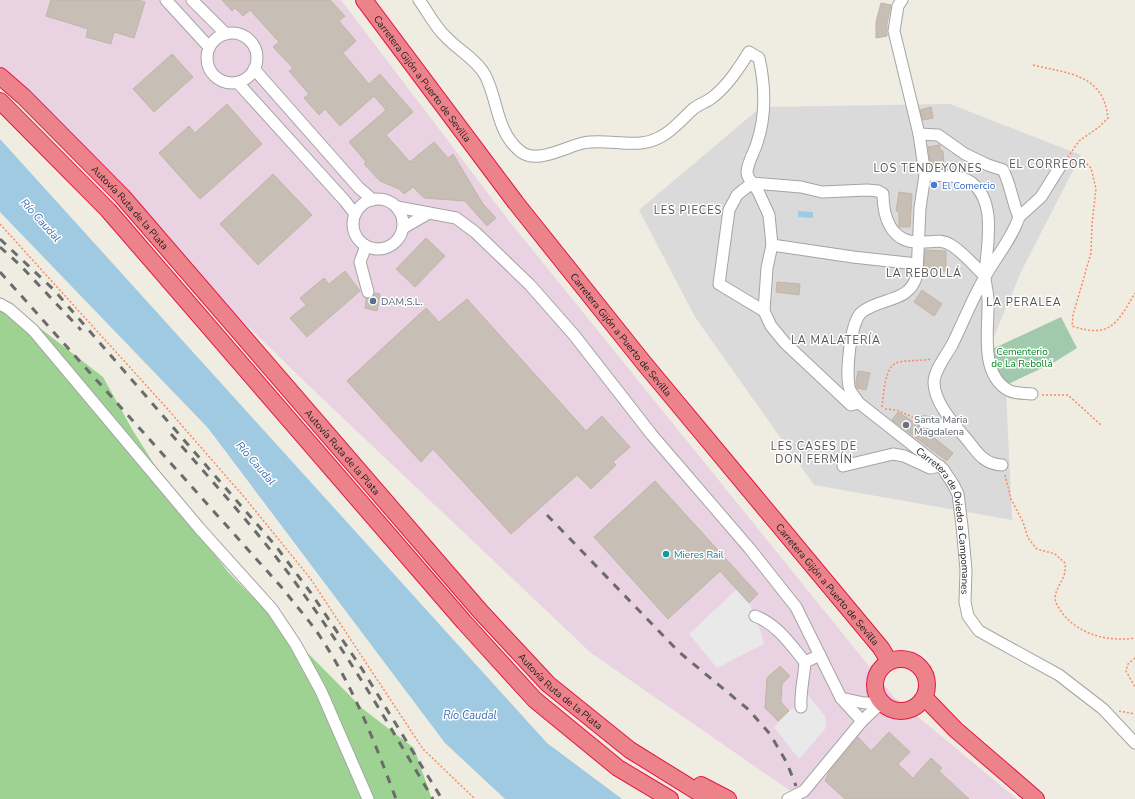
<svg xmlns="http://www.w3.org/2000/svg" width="1135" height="799" font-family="'Nunito Sans',sans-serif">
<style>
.residential{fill:#dbdada}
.industrial{fill:#e9d3e2}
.forest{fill:#9ed293}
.cemetery{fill:#a1caad}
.parking{fill:#e9e9e9}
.water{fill:#9fcae1}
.building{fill:#c7bfb5;stroke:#c2b5a3}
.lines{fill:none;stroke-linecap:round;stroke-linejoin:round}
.minor-casing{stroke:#a4a4a4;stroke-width:13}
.highway-casing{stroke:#e61643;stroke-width:18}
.path{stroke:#ff8763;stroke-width:1.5;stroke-dasharray:2 2;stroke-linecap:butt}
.minor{stroke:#fff;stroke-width:11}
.highway{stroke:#ed838a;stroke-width:16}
.rail{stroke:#6b6b6b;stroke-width:3;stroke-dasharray:8 8;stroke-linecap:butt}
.shop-dot{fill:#3f7fe0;stroke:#fff;stroke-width:1.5}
.service-dot{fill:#5c6f8a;stroke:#fff;stroke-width:1.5}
.worship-dot{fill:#6b7280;stroke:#fff;stroke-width:1.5}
.culture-dot{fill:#0f9aa8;stroke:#fff;stroke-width:1.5}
.labels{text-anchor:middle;stroke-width:3;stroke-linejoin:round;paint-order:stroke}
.street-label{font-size:10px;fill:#1d1d1d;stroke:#fff}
.shop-label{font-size:10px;fill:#366cbe;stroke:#fff;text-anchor:start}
.service-label{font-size:10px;fill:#4e5e75;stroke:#fff;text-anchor:start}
.park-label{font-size:10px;fill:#03841d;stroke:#fff}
.worship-label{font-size:10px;fill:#5b616d;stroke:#fff;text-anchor:start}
.culture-label{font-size:10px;fill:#0d838f;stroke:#fff;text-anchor:start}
.neighbourhood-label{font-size:11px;letter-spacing:1px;fill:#505050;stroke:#fff}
.water-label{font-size:11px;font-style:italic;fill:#426db4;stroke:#fff}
</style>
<rect width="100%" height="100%" fill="#efede2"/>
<path class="residential" d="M950,104L1081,155L1021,272L988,351L1006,389L1012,520L814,485L695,317L639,210L761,107Z"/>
<path class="industrial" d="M0,0H341L506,217L894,697L1017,799H802L591,653L306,383L0,85Z"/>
<path class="forest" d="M0,297L103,377L132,429L188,518L228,572L363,709L414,748L432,799H0Z"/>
<path class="cemetery" d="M1061,317L1077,348L1053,363L1004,386L988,351Z"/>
<path class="parking" d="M737,589L749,603L758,623L764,644L717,668L689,634Z
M809,696L825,716L826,723L825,729L799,759L774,727L789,711Z"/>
<path class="water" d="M0,139L547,743L622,799H505L445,743L208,428L0,212Z
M798,211L813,212V218L798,217Z"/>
<path class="building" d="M51,0H138L145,2L134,38L114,32L111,44L86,37L88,29L46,16Z
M222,0H330L345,16L339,21L356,41L343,53L369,84L380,74L413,112L386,135L410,162L434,142L448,158L453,154L483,204L496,218L487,226L465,201L424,198L413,187L404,194L399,189L380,181L364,164L366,162L349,142L386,110L374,96L340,126L325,109L319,115L304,98L309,94L289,71L293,68L273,47L279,42L250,10L243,16L235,8L232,11Z
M881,3L891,5L887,24V36L876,38V22Z
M172,54L193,77L154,112L133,89Z
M227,104L262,144L200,199L159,153L189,126L195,133Z
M931,107L933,118L923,120L920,110Z
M940,145V150L943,151L944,169L931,168L928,147Z
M273,174L312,215L258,265L220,224Z
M899,192L912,194L910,227H899V212L896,211Z
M426,238L445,256L415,287L396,269Z
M925,250L946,251V271L924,270Z
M345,271L360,291L307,337L290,318L306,305L300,298L324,278L329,284Z
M777,282L800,284L799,295L776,292Z
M922,290L942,304L934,316L914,302Z
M375,293L380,294L377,311L365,308L366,299L373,297Z
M467,299L586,431L602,416L630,447L613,462L616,465L591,489L577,475L511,534L433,449L421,462L347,381L426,308L439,322Z
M858,371L870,373L866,390L857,388L856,383Z
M898,412L917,424L953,453L947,461L892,420Z
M655,481L758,594L749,603L720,571L668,619L594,537Z
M780,666L790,676L782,684L781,702L789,711L778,721L765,708L767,678Z
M889,732L910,752L898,764L913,778L931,758L942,768L939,771L969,799H845L825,781L829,772L858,737L871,751Z"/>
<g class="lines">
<defs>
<g id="minor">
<path d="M166,0L209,47"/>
<path d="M192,0L226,34"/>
<path d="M419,0C428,12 435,27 446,37C457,49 477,60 485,75C498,99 496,132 520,151C536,165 565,147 583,143C602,139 622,145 641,143C664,141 677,124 693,109C699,104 707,102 713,97C728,85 739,68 749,52L759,58C765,85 766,116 757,143C754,153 748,161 747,172C747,177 750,179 752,183L801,187L822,192L867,190L878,191L883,194C883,217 891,242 918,242C930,243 940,238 951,245C963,252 975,267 985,276"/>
<path id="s1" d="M902,0L898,6L894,31L919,134L925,175L920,208L917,274C911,303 881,297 862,312C850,321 845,376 850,390C852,394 856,399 859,403L943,469L953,484L958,494L962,526L966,570L965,602L968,616L979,631L1059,675L1103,709L1135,743"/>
<circle cx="232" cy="58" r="25"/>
<path d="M254,69L359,188L373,200"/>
<path d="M238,83L345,201L355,214"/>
<path d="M919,134L938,135L965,154L988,165L1003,170C1011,185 1012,202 1019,217C1012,239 996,256 985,277C972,299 963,323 952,345C946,356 934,370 934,383C935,403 951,420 963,435C976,449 981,464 1002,465"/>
<path d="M925,175C939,176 961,174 972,183C998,203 986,249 985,276C985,284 988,292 988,300C989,328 979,373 1008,390C1014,394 1025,393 1032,394"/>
<circle cx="378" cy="224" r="25"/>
<path d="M397,207L456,218L475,232L530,285L574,335L652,435L750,549L796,607L841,698L862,721"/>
<path d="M1019,217L1041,197L1061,165"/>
<path d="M403,228L429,213"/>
<path d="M772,245L853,257L917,264"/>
<path d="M366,246L360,262L368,292"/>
<path d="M0,304L9,309L33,330L200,529L272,609L296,645L321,691L368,799"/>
<path d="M764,311L719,284L729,210L737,195L752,183L758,191L769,215L772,245L767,268L764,311L771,326L785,343L851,405L859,403"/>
<path d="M924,422L956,427"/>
<path d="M843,466L893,454L904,456L930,468L940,466"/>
<path d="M755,616C777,624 791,645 805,662"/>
<path d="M841,698L864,703H881"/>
<path d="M801,707C800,692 804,678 805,662L820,655"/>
<path d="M788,799L804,791L862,721L881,703"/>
</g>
<g id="highway">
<path id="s2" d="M364,0L516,203L643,362L881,648L889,661"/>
<path id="s3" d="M0,76L24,97L122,196L480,611L548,684L630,750L709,799"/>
<path d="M0,101L108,210L464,622L535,700L618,768L670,799"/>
<circle cx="901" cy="685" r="26"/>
<path d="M925,698L956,730L1036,799"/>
<path d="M701,785L728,799"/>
</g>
</defs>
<use href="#minor" class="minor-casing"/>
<use href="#highway" class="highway-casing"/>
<path class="path" d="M1033,65C1068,74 1103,73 1108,118L1099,127L1079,141L1068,157
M1071,162L1086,163L1091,168L1096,189L1092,224L1091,253L1073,315L1072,326C1111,339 1117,323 1135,293
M0,224L164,405L245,498L310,578L423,749L475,799
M1042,395H1068L1101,425
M882,407C884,394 884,365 899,362C910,360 921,361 931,359
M885,409L896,410L915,418
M1005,475L1011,499L1023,522L1028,538L1037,549L1055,554L1065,563C1067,579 1057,584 1055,597C1055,604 1060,609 1063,614C1080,635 1109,642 1135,638
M1135,658L1128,664L1126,671L1135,687
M1119,711L1135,714"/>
<use href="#minor" class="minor"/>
<use href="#highway" class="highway"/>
<path class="rail" d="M0,239L54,290L275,545L311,593L362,669L442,799
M0,247L20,265L81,330
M0,272L284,590C296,606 310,621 321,638C354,688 375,743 396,799
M171,434C217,487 265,539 305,596C352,661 392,730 433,799
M547,515L679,652L749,710L770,734L787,763L796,786"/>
</g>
<circle class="shop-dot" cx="934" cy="185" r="4"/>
<circle class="service-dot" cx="373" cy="301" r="4"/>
<circle class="worship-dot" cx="906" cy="425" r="4"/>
<circle class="culture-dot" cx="666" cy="554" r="4"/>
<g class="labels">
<g class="street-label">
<text dy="4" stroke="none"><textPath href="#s2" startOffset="98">Carretera Gijón a Puerto de Sevilla</textPath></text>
<text dy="4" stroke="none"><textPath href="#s3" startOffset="185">Autovía Ruta de la Plata</textPath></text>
<text dy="4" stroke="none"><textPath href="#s2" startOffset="422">Carretera Gijón a Puerto de Sevilla</textPath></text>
<text dy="4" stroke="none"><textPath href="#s3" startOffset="509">Autovía Ruta de la Plata</textPath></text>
<text dy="4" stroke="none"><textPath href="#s1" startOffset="602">Carretera de Oviedo a Campomanes</textPath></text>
<text dy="4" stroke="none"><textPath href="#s2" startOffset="746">Carretera Gijón a Puerto de Sevilla</textPath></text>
<text dy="4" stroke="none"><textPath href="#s3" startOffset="833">Autovía Ruta de la Plata</textPath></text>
</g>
<g class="shop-label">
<text x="942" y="189">El Comercio</text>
</g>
<g class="service-label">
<text x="381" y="305">DAM,S.L.</text>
</g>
<g class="park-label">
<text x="1022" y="355">Cementerio<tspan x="1022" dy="12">de La Rebollá</tspan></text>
</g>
<g class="worship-label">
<text x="914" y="423">Santa Maria<tspan x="914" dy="12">Magdalena</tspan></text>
</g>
<g class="culture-label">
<text x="674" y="558">Mieres Rail</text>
</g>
<g class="neighbourhood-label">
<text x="1048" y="168">EL CORREOR</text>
<text x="928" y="172">LOS TENDEYONES</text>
<text x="688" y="214">LES PIECES</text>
<text x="924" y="277">LA REBOLLÁ</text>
<text x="1024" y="306">LA PERALEA</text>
<text x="836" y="344">LA MALATERÍA</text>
<text x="814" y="450">LES CASES DE<tspan x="814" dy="13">DON FERMÍN</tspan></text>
</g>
<g class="water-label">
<text transform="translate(41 220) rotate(48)" y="4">Río Caudal</text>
<text transform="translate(256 463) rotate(49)" y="4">Río Caudal</text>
<text x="470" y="719">Río Caudal</text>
</g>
</g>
</svg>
